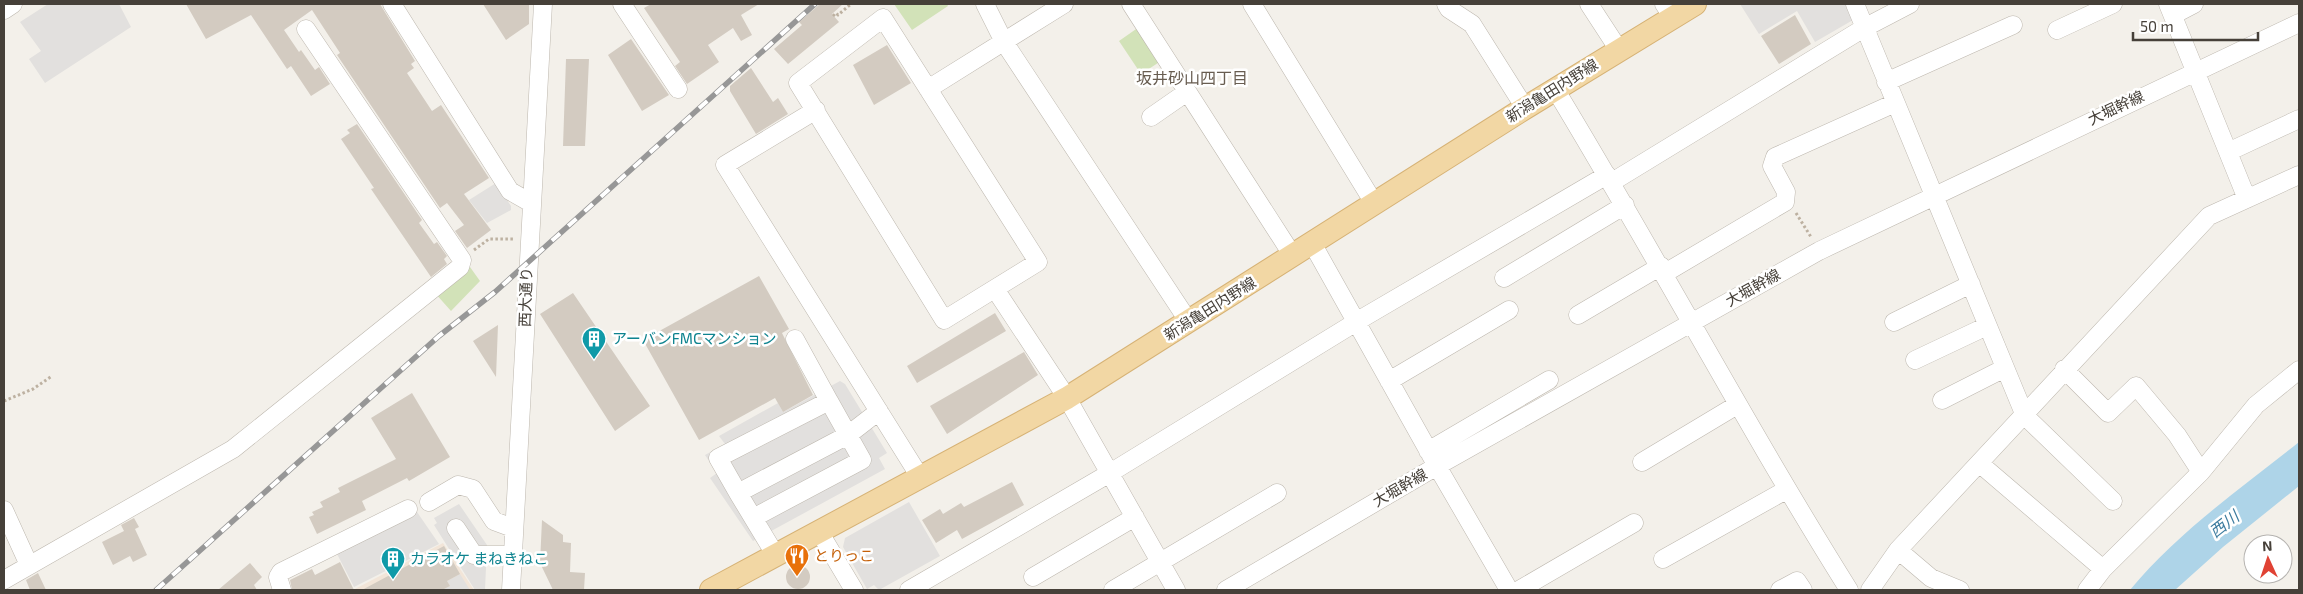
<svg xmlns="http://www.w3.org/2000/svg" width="2303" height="594" font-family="'Exo 2','Noto Sans JP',sans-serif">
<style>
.commercial{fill:#f2e5d8}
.green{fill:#d2e2b8}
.parking{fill:#e2e0de}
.water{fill:#aed4e8}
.building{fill:#d3cbc1}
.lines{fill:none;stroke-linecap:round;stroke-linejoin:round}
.minor-casing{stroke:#bdb7ae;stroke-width:19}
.major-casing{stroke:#d6b275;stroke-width:24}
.path{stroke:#bdb1a1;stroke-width:3;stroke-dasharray:2.5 2.5;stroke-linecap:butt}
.minor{stroke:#fff;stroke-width:18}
.major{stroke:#f2d7a4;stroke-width:22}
.rail-casing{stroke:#979797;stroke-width:5.5}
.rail{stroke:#fff;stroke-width:4;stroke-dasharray:11;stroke-linecap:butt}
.labels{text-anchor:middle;stroke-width:5;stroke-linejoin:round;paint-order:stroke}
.street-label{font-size:15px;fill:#464039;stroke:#fff}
.culture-label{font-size:15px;fill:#0d838f;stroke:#fff;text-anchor:start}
.food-label{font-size:15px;fill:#c56008;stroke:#fff;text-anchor:start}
.neighbourhood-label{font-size:16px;fill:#685d51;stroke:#fff}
.water-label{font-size:16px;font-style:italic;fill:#3c7b9e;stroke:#fff}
</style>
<rect width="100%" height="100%" fill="#f3f0ea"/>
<path class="commercial" d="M443,543L474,590H353Z"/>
<path class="green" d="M894,4H947L948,6L912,30Z
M1139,27L1161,61L1141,74L1119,41Z
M470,267L480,281L451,311L435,293Z"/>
<path class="parking" d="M48,4H119L131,27L45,83L29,59L41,51L20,22Z
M1740,4H1846L1853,20L1815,42L1797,11L1759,34Z
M496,183L511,206V210L487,223L469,200Z
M840,381L845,384L887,453L879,458L885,469L753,541L710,478L717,473L705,455L725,444L719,436L778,403L783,412Z
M909,502L940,556L879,590L874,585L867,589L843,547L845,538Z
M459,504L487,545L485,590H475L434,525L437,523L434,518Z
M417,512L439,544L354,587L336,552Z
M460,574L470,590H442L450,586L447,581Z"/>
<path class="water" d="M2299,442V486L2223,547L2175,590H2130C2178,532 2240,489 2299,442Z"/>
<path class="building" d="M186,4H380L415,61L411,64L414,68L407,73L432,111L441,105L489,178L464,194L491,230L467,248L455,231L464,225L447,203L440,208L337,55L340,53L312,10L284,30L299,52L301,50L315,70L319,67L330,84L311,96L291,66L287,69L251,15L206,39Z
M483,4H529V24L506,40Z
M651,4H759L741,15L752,35L741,41L733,28L708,45L719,62L687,84L675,66L680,62L644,8Z
M820,4H843L832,14L839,22L788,64L774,49L802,25L799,22Z
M1795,15L1811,44L1779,64L1761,36Z
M631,39L669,95L642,111L608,55Z
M887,45L911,83L874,105L853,65Z
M566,59H589L585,146H563Z
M751,68L773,102L778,98L788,114L756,134L730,91V86Z
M357,124L422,220L419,223L434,244L437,242L447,256L444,259L447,264L431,277L371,189L374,188L341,139L350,133L347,130Z
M759,276L789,329L782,333L813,395L783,412L775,398L699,440L643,340Z
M573,293L650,406L615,431L540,314Z
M995,313L1006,331L917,383L907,366Z
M498,325L496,377L473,341Z
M1024,352L1038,375L947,434L930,406Z
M412,393L450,457L409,481L407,478L362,501L366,510L317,534L309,517L314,515L312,512L323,507L320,502L340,492L338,488L396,459L371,418Z
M1012,482L1024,505L962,539L957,530L936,543L922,520L940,509L943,514L961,503L964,507Z
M134,518L139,527L135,529L147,555L133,562L130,556L113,565L102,542L124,531L121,525Z
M542,520L563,535V542L571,543L570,572L585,573L584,590H553L540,563Z
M444,546L460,574L447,581L450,586L442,590H362Z
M340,562L354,590H292L290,580L312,569L315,575Z
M250,563L262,577L254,585L257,590H218Z
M786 577a12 12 0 1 1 24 0a12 12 0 1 1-24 0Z
M38,573L46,590H30L26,580Z"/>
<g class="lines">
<defs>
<path id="minor" d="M392,4L510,191L531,203
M622,4L678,89
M985,4L1004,42L1189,322
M1131,4L1293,256
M1252,4L1374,203
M1446,4L1449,9L1472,24L1525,108
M1589,4L1619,50
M1664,4L1672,16
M1855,4L2025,416L2113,501
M2168,4L2247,199
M4,10L13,4
M2173,15L2194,4
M883,18L1038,262L944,320L798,83Z
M2057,30L2113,4
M1886,82L2013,25
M928,89L1064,4
M1555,89C1656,255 1746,426 1849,590
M816,110L725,165L920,477
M1151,117L1187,92
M2228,152L2299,119
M1612,182L1864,28L1910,4
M1312,243L1437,466L1509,590
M1665,273L1785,202L1786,192L1772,166L1775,157L1895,103
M1504,278L1625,205
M995,289L1067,398L1176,590
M1578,315L1661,266
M1894,322L1971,284
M795,339L829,401
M1915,360L1987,326
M2064,369L2108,413L2136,386L2177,435L2201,472
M1389,381L1509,310
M1942,400L2005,368
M1428,451L1549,380
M1642,462L1737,405
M1979,463L2103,569
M738,493L718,458L829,401L862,460L753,518
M429,502L458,485L473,489L494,521L513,528
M4,510L29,565
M456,528L474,555H512
M820,533L854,590
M1898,550L1931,578L1960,590
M776,556L738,493L848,435L879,411
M1663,559L1786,490
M1033,577L1135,517
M4,580L233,449L460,267L462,260L306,29
M282,590L278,577L281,572L408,509
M511,590L543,4
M909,590L1110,473L1366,316L1607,175
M1113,590L1277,493
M1226,590L1437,466L1819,251L2299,23
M1519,590L1634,523
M1780,590L1797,581L1803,590
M1870,590L1898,550L2209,216L2299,175
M2087,590L2103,569L2201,472L2256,405L2299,370"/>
<path id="major" d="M711,590L1067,398L1525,108L1695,4"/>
</defs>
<use href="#minor" class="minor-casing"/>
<use href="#major" class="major-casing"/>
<path class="path" d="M833,16L836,13L838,15L851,4
M1796,213L1811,237
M474,250L489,239H514
M4,401L33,389L52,376"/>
<use href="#minor" class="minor"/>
<use href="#major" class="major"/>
<defs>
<path id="rail" d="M156,590L439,336L495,292L815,4"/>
</defs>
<use href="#rail" class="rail-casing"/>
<use href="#rail" class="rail"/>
</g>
<defs>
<symbol id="building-pin" viewBox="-11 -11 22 30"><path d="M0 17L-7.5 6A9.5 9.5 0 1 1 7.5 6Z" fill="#0f9aa8" stroke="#fff"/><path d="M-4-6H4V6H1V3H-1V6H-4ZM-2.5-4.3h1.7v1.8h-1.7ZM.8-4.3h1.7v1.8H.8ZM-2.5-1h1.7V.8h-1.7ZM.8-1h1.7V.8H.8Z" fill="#fff"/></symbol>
<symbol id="restaurant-pin" viewBox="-11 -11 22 30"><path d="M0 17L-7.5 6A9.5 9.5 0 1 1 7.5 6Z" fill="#e8710a" stroke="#fff"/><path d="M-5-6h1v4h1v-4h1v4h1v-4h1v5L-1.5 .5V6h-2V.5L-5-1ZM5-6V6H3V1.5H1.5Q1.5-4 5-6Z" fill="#fff"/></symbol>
</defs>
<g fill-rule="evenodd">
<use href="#building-pin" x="580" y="325" width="28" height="38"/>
<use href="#restaurant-pin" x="783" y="542" width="28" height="38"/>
<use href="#building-pin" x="379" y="545" width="28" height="38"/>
</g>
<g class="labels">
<g class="street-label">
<text transform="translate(1552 91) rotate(-32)" y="5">新潟亀田内野線</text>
<text transform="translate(2116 108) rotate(-25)" y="5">大堀幹線</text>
<text transform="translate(1753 288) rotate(-29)" y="5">大堀幹線</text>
<text transform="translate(526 297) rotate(-88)" y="5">西大通り</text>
<text transform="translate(1210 309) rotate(-32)" y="5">新潟亀田内野線</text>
<text transform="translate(1400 488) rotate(-30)" y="5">大堀幹線</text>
</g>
<g class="culture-label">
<text x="612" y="344">アーバンFMCマンション</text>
<text x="410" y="564">カラオケ まねきねこ</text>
</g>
<g class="food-label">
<text x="814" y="561">とりっこ</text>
</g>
<g class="neighbourhood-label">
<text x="1192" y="84">坂井砂山四丁目</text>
</g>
<g class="water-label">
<text transform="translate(2224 524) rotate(-38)" y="6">西川</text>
</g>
</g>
<rect width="2303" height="594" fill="none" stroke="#464039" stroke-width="10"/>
<g transform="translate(2268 559) rotate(357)"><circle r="24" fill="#ffffff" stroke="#b5b3b0"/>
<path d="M0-4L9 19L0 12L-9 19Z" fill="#e04234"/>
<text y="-8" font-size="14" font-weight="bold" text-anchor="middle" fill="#464039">N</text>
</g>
<path d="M2133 32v8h125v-8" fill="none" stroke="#464039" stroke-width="2.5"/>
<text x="2140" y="32" font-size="15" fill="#464039" stroke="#ffffff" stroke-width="4" paint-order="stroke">50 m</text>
</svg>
